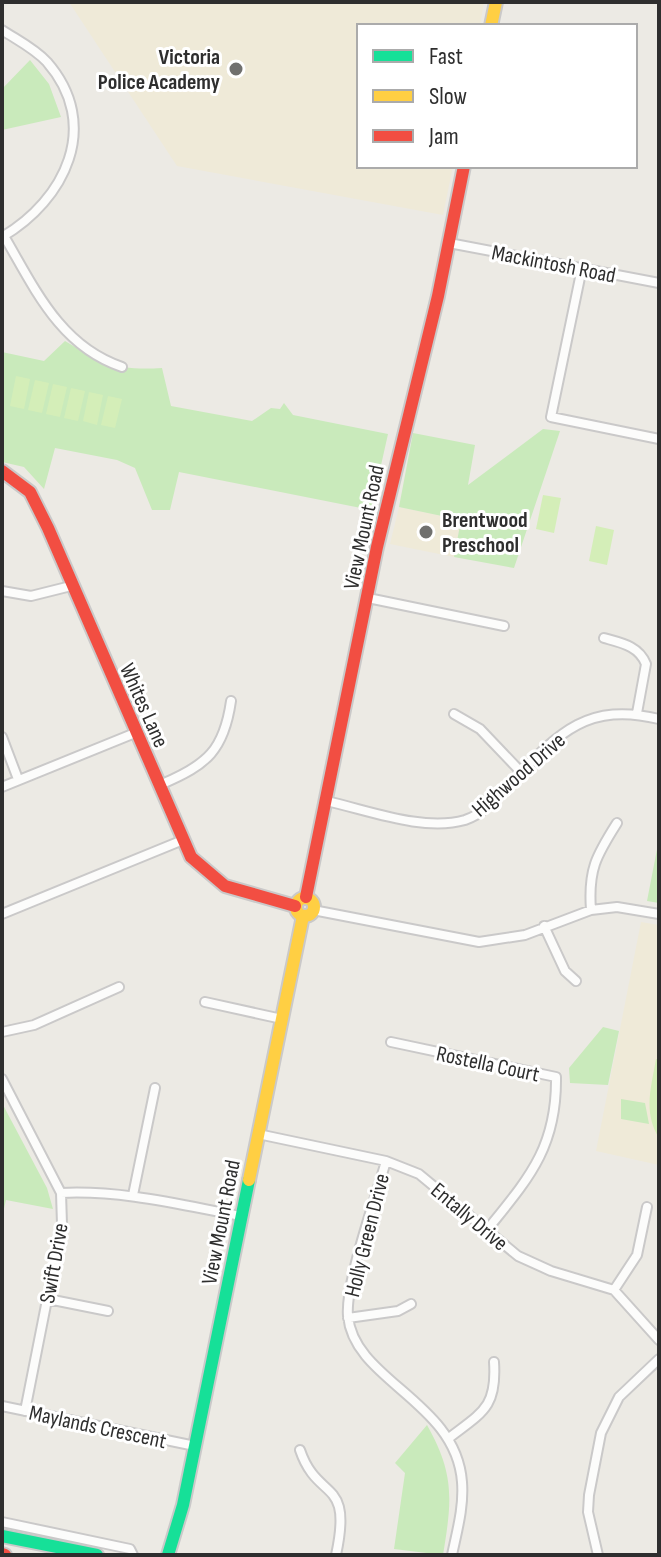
<svg xmlns="http://www.w3.org/2000/svg" width="661" height="1557" font-family="'Sofia Sans Condensed',sans-serif">
<style>
.education{fill:#efead8}
.green{fill:#c9eabb}
.pitch{fill:#d4eeb8}
.lines{fill:none;stroke-linecap:round;stroke-linejoin:round}
.street-casing{stroke:#cac9c9;stroke-width:12}
.fast-casing{stroke:#cac9c9;stroke-width:16}
.slow-casing{stroke:#cac9c9;stroke-width:16}
.jam-casing{stroke:#cac9c9;stroke-width:16}
.street{stroke:#fcfcfb;stroke-width:8}
.fast{stroke:#16e098;stroke-width:12}
.slow{stroke:#ffcf43;stroke-width:12}
.jam{stroke:#f24e42;stroke-width:12}
.poi-dot{fill:#70706e;stroke:#fff;stroke-width:3}
.labels{text-anchor:middle;stroke-width:6;stroke-linejoin:round;paint-order:stroke}
.poi-label{font-size:22px;font-weight:bold;fill:#2e2e2e;stroke:#fff;text-anchor:end}
.street-label{font-size:22px;fill:#2e2e2e;stroke:#fff}
</style>
<rect width="100%" height="100%" fill="#eceae4"/>
<path class="education" d="M69,2H484L480,26H359V166H453L443,215L177,166Z
M399,507L461,520L454,557L390,544Z
M641,922L659,925V1165L596,1151Z"/>
<path class="green" d="M30,60L49,84L61,117L2,130V89Z
M65,341C103,363 118,371 162,368L171,406L252,421L271,408L280,409L284,403L293,415L388,434L371,510L179,472L170,510H152L135,468L117,460L55,448L44,489L24,467L2,462V352L44,361Z
M543,429L560,431L514,568L454,557L461,520L399,507L413,433L475,445L468,485Z
M659,839V903L647,901Z
M603,1027L619,1031L608,1085L570,1083L569,1068Z
M621,1099L645,1103L649,1124L621,1119Z
M2,1103L47,1188L53,1209L6,1200L2,1217Z
M427,1425C455,1475 452,1500 443,1555L394,1549L405,1473L395,1463Z"/>
<path class="pitch" d="M16,376L30,379L24,409L10,406Z
M35,380L49,383L42,413L28,410Z
M53,384L67,387L60,417L46,414Z
M71,388L85,391L78,421L64,418Z
M89,392L103,395L97,425L83,421Z
M108,396L122,399L115,428L101,425Z
M543,495L561,498L554,533L536,529Z
M596,526L614,530L607,565L589,561Z
M656,1059L659,1060V1138C643,1112 651,1088 656,1059Z"/>
<g class="lines">
<defs>
<path id="street" d="M2,30C17,40 34,48 47,62C102,125 65,200 2,237
M4,236C35,289 60,346 122,367
M449,243L659,283
M582,268L551,417L659,439
M2,591L31,596L71,586
M368,598L504,626
M604,638C622,643 639,646 646,664L637,713
M454,714L480,729L521,772
M2,737L18,779
M162,784C207,765 224,750 231,701
M2,787L135,733
M326,801C368,810 423,832 465,820C483,814 496,799 508,786C557,735 585,701 659,719
M313,910L479,942L525,935L591,910L617,907L659,914
M591,910C588,870 596,856 617,823
M2,914L183,840
M544,926L565,971L576,981
M205,1002L282,1019
M2,1032L34,1025L119,987
M391,1042L556,1077C557,1148 528,1179 487,1230
M2,1079L61,1193L62,1224L25,1411
M258,1134L386,1161L419,1174L518,1256L551,1271L614,1290L659,1340
M386,1161C376,1197 345,1283 348,1316C354,1381 456,1401 462,1482C464,1507 457,1531 452,1555
M61,1193C122,1190 181,1205 241,1216
M133,1195L155,1088
M614,1290L637,1255L647,1207
M48,1299L108,1311
M348,1318L398,1311L411,1304
M2,1406L195,1446
M449,1438C483,1412 497,1407 494,1362
M300,1450C318,1503 353,1476 336,1555
M2,1522L130,1549L133,1555
M598,1555L588,1512L589,1495L601,1433L619,1397L659,1359"/>
<path id="fast" d="M2,1536L97,1555
M168,1555L183,1505L249,1180"/>
<path id="slow" d="M491,26L496,2
M296 907a9 9 0 1 1 18 0a9 9 0 1 1-18 0Z
M249,1180L303,916"/>
<path id="jam" d="M2,471L30,492L48,528L191,857L225,886L295,906
M306,897L377,547L438,296L464,166
M2,1554L5,1555"/>
</defs>
<use href="#street" class="street-casing"/>
<use href="#fast" class="fast-casing"/>
<use href="#slow" class="slow-casing"/>
<use href="#jam" class="jam-casing"/>
<use href="#street" class="street"/>
<use href="#fast" class="fast"/>
<use href="#slow" class="slow"/>
<use href="#jam" class="jam"/>
</g>
<g class="poi-dot">
<circle cx="236" cy="69" r="8"/>
<circle cx="426" cy="532" r="8"/>
</g>
<g class="labels">
<g class="poi-label">
<text x="220" y="64">Victoria<tspan x="220" dy="25">Police Academy</tspan></text>
<text x="442" y="527" text-anchor="start">Brentwood<tspan x="442" dy="25">Preschool</tspan></text>
</g>
<g class="street-label">
<text transform="translate(554 263) rotate(11)" y="8">Mackintosh Road</text>
<text transform="translate(363 527) rotate(-78)" y="8">View Mount Road</text>
<text transform="translate(145 705) rotate(66)" y="8">Whites Lane</text>
<text transform="translate(518 774) rotate(-41)" y="8">Highwood Drive</text>
<text transform="translate(488 1063) rotate(12)" y="8">Rostella Court</text>
<text transform="translate(470 1216) rotate(40)" y="8">Entally Drive</text>
<text transform="translate(220 1222) rotate(-79)" y="8">View Mount Road</text>
<text transform="translate(366 1235) rotate(-76)" y="8">Holly Green Drive</text>
<text transform="translate(53 1263) rotate(-80)" y="8">Swift Drive</text>
<text transform="translate(98 1426) rotate(12)" y="8">Maylands Crescent</text>
</g>
</g>
<rect width="661" height="1557" fill="none" stroke="#2e2e2e" stroke-width="8"/>
<rect x="357" y="24" width="280" height="144" fill="#ffffff" stroke="#ababab" stroke-width="2"/>
<rect x="373" y="50" width="40" height="12" fill="#16e098" stroke="#ababab" stroke-width="2"/>
<text x="429" y="64" font-size="24" fill="#2e2e2e">Fast</text>
<rect x="373" y="90" width="40" height="12" fill="#ffcf43" stroke="#ababab" stroke-width="2"/>
<text x="429" y="104" font-size="24" fill="#2e2e2e">Slow</text>
<rect x="373" y="130" width="40" height="12" fill="#f24e42" stroke="#ababab" stroke-width="2"/>
<text x="429" y="144" font-size="24" fill="#2e2e2e">Jam</text>
</svg>
